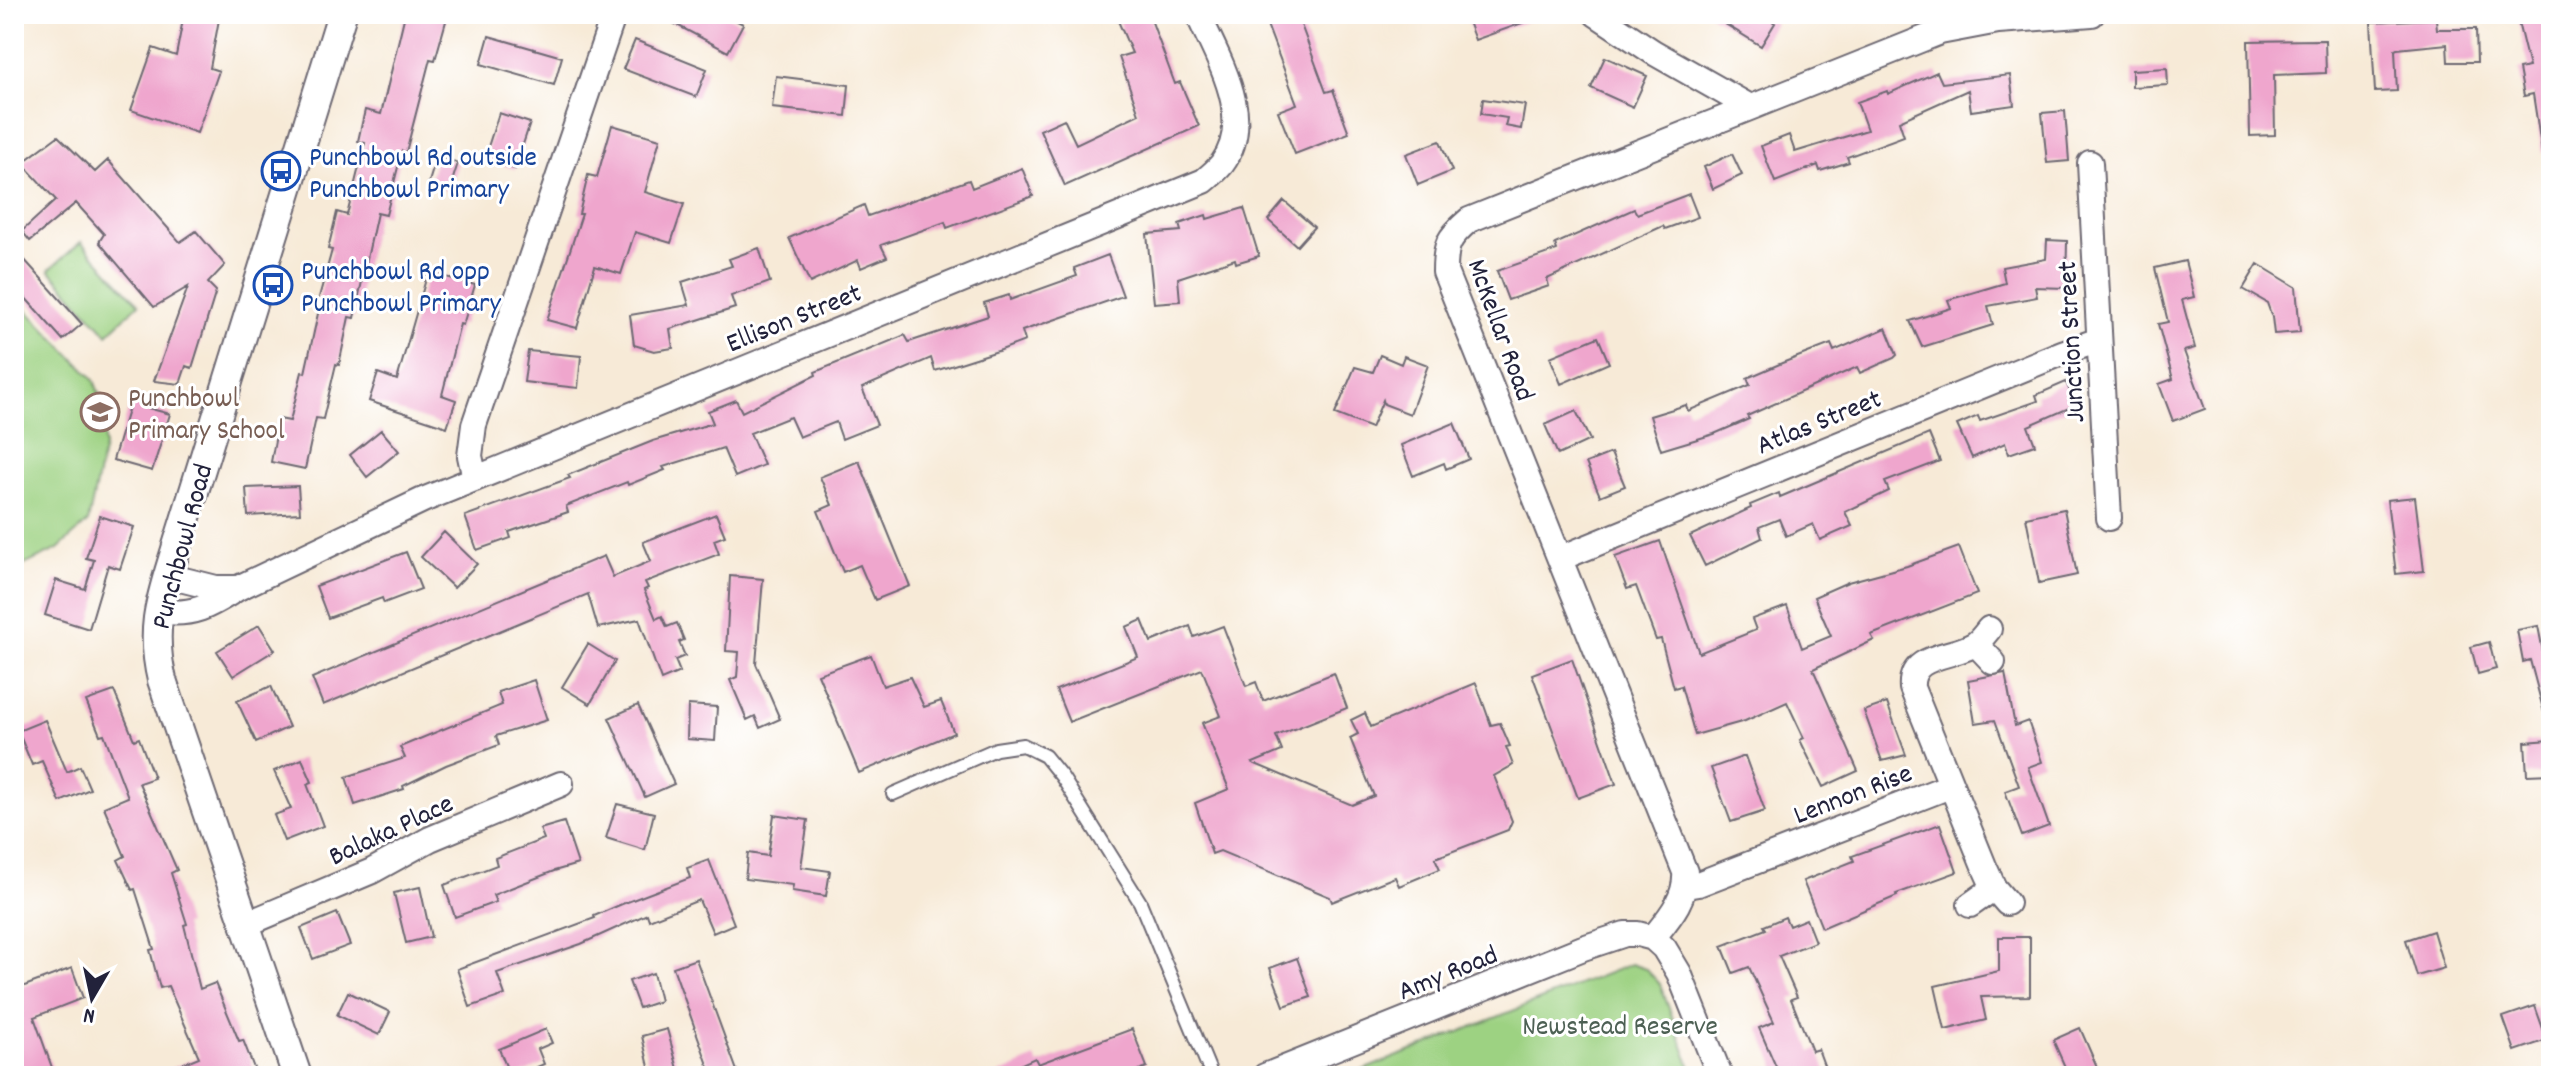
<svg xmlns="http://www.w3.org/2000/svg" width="2565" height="1090" font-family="Dekko,sans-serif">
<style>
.green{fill:#9dd282;stroke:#607a5e;stroke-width:2}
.building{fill:#efa6cd}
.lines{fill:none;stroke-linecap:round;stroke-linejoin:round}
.service-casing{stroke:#6d6872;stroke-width:16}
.minor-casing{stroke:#6d6872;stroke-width:28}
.tertiary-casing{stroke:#6d6872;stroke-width:32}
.service{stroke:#fff;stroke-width:12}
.minor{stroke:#fff;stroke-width:24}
.tertiary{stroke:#fff;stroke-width:28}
.labels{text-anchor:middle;stroke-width:6;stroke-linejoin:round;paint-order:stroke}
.transit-label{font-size:28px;fill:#164399;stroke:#fff;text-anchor:start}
.street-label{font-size:28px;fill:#22223b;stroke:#fff}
.education-label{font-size:28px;fill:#785e54;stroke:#fff;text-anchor:start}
.park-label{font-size:28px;fill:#4d6054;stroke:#fff}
</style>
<rect width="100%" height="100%" fill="#fff"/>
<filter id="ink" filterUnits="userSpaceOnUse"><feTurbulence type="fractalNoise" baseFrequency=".0125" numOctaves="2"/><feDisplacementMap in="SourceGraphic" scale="16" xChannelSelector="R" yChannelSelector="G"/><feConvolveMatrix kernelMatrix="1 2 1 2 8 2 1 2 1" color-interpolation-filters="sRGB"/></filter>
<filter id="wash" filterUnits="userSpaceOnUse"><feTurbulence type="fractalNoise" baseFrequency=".006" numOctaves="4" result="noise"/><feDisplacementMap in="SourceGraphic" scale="32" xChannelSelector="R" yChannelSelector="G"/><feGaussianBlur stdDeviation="1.8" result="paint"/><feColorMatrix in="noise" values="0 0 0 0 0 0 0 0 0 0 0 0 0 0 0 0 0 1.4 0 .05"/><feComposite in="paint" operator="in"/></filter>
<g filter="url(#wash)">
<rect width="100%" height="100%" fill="#f7ead7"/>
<path class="green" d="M81,242L139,304L107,334L49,270Z
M14,297L93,378L103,403L104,447L88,522L58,549L14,570Z
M1631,964L1646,969L1660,984L1694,1076H1348Z"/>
<g id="blocks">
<path class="building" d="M184,14H220L210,68L219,71L197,133L131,110L153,48L176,56Z
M405,14H448L435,60L430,59L406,152L402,151L386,215L377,213L354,318L349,317L339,365L336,364L323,419L316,418L305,469L271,462L279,419L290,421L302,372L305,373L319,309L316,308L332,250L328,249L337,212L347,215L365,143L358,141L365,110L381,114Z
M656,14H724L743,24L728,52Z
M1115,14H1149L1175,84L1180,82L1199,126L1065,186L1040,130L1064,119L1076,144L1139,114L1119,57L1132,53Z
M1263,14H1297L1326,92L1333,90L1349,133L1295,154L1278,111L1297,104Z
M1465,14H1542V16L1475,40Z
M1709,14H1761L1775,23L1761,46Z
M2516,14H2551V152L2542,153L2533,94L2524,96L2519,69L2529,67Z
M2436,19L2437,29H2476L2477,62H2448L2447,44L2397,49L2395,50L2397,91L2375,92L2371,22Z
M489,36L562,57L554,85L481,64Z
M635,40L707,69L696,97L623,69Z
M2325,40L2326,73L2274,75L2275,135L2250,136L2248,41Z
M1605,57L1647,76L1633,107L1591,88Z
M2167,68L2168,85L2132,87V70Z
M1937,72L1942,83L2010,75L2014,105L1971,111L1968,90L1899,121L1904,136L1847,157L1849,162L1820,171L1818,165L1775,182L1761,146L1789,135L1795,152L1867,130L1857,102L1887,91L1888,94Z
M776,76L849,85L846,116L772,108Z
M1483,99L1525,105L1521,129L1505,126L1507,118L1481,114Z
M2065,111L2069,161L2047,163L2042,113Z
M499,113L530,123L515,169L484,159Z
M612,125L660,139L645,192L684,204L671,243L635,232L621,274L595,266L577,328L547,320L582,214H579L588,175L597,177Z
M58,136L95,172L108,160L180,242L196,231L225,265L208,283L216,291L192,368L186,366L180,384L154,381L188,287L154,307L99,242L104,234L76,203L30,241L22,231L56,200L22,163Z
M1440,141L1452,171L1418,185L1406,154Z
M1732,154L1742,175L1713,189L1704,167Z
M437,156L458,163L449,191L428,185Z
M1022,168L1033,196L947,228L945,222L881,245L887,257L861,268L858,260L810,283L789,238L864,205L868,216L969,180L972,188Z
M1689,194L1698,217L1665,229L1663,226L1547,279L1549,286L1508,300L1497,271L1557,250L1555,244L1634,209L1637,214Z
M1284,201L1314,227L1297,246L1268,220Z
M1244,208L1259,256L1236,263L1235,259L1178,278L1180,301L1154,303L1147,234L1181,231L1179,224L1206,215L1207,219Z
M2047,240L2067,241L2066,288L2035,287L2037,297L1988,306L1993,325L1922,347L1910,321L1951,308L1948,300L2005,283L2002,267L2046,259Z
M14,248L82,324L63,340L14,285Z
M759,248L770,282L731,296L735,308L670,329L673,348L654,351L634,345L630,315L689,305L682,282L732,266L729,259Z
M1108,255L1123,296L1022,331L1025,341L1001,350L935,371L931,358L862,388L877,425L842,439L836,422L799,437L790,417L750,433L764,465L735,477L723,448L663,467L665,470L628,485L627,482L566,506L568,512L509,532L511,538L477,550L465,516L570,478L568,475L653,441L713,423L708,411L736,400L742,412L816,375L815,372L905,335L909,342L988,316L984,303L1009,295L1010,300L1077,276L1074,268Z
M2185,261L2194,297L2182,300L2195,348L2184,351L2205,409L2173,421L2159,384L2173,379L2158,324L2168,322L2155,268Z
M2258,264L2296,287L2300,332L2274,334L2272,317L2267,303L2243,289Z
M428,272L475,285L463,325L460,324L442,395L456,400L447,427L369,401L378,373L397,380Z
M1886,328L1897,355L1894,358L1860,373L1857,367L1747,416L1749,419L1714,434L1661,450L1650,416L1686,405L1688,411L1750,385L1747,378L1782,363L1831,344L1834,351Z
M1598,337L1609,363L1561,384L1550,357Z
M528,351L581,356L578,388L524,382Z
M1380,355L1401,364L1404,356L1428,365L1410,414L1384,404L1383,400L1371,428L1335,414L1355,367L1373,372Z
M2066,382L2076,405L2028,426L2035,445L2009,454L2005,443L1972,458L1957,425L1978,416L1980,421L2038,401L2036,395Z
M133,394L151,400L148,408L170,414L152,471L113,460Z
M1576,411L1590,440L1558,455L1545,425Z
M1454,423L1469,459L1446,469L1444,463L1413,476L1401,445Z
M381,430L399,451L367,477L350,455Z
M1929,434L1940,461L1885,482L1889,491L1845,512L1852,526L1820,540L1813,524L1786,536L1779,519L1759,527L1762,538L1705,566L1690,536L1751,508L1750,505L1779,493L1780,497Z
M1611,453L1625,486L1600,496L1586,463Z
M859,461L910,586L875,600L860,565L843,572L818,511L832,505L820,477Z
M298,486L300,513L248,516L246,488Z
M2415,497L2424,571L2396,574L2387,500Z
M2064,509L2077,575L2039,583L2026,517Z
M716,514L725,536L714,540L719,554L645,582L648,588L644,590L656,619L662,616L667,627L677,623L684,640L679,642L685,656L675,660L680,672L661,680L639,619L598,628L588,594L323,705L312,678L604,556L613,577L651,561L643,542Z
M100,516L134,527L120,569L108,565L89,629L45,615L56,580L85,589L94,560L86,558Z
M444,532L477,564L454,588L421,557Z
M1660,541L1699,653L1756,630L1752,619L1787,606L1802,648L1831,636L1814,597L1848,582L1907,566L1959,547L1977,594L1871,635L1874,640L1813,669L1858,771L1823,787L1800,740L1804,738L1787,702L1745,721L1695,735L1681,686L1674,688L1661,639L1656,640L1636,586L1627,589L1615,557Z
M406,552L421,589L384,603L382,598L328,618L316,586Z
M730,576L763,579L756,664L780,719L760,728L755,716L747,720L730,680L737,677L739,652L726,651Z
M1142,620L1151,642L1190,626L1194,637L1223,626L1246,686L1256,682L1263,701L1334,673L1347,708L1276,736L1282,751L1253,763L1352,805L1374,796L1350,738L1358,734L1351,720L1365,713L1371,727L1476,683L1491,725L1500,723L1510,746L1506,747L1513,765L1494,776L1512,821L1508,830L1435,858L1440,869L1399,886L1395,877L1332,902L1330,897L1220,851L1212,854L1195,803L1229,789L1202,723L1221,716L1202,669L1069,722L1056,690L1138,657L1126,627Z
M259,625L275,650L233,676L217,651Z
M2538,626L2547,672L2551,670V719L2546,720L2530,660L2523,662L2517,630Z
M2489,642L2496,669L2478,674L2471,647Z
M588,644L615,661L590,704L562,687Z
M871,655L883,686L910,677L924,707L941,701L954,733L859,773L818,674Z
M1572,659L1616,784L1578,798L1532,674Z
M2005,673L2015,726L2028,721L2042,762L2028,767L2049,826L2022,836L2005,791L2019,786L1995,720L1975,723L1968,680Z
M534,680L547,720L496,736L499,745L446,765L403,786L404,789L355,805L346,777L405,758L400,747L502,705L498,692Z
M271,686L289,727L256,742L237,701Z
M114,691L134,740L139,738L154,778L139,783L177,870L171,873L187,924L184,925L200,989L215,983L239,1041L243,1040L257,1076H152L199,1057L168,986L160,988L150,950L154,949L135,889L132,890L118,860L125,856L104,807L128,797L104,734L100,735L86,701Z
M1887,703L1906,755L1882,761L1864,711Z
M638,705L674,784L645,797L609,718Z
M688,705L717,707L715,741L687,739Z
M45,720L67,772L80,766L90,789L60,802L42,761L32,765L18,731Z
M2551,740V774L2527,775L2525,742Z
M1745,756L1765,811L1731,822L1711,768Z
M302,759L312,782L307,784L323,826L284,841L274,815L291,809L274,771Z
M617,804L654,813L645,850L606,838Z
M774,815L808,820L801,867L830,871L826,896L792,891L793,885L745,879L748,853L768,856Z
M564,822L578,864L554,871L493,895L496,902L455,917L444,885L497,865L495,858L544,839L540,829Z
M1940,824L1957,872L1896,894L1897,896L1822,928L1803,881L1854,861L1852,856Z
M709,860L734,924L713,933L699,900L649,920L647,914L581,944L497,973L505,995L470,1007L457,969L595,918L594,916L622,904L690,878L687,868Z
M420,887L431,937L406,943L394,893Z
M337,913L350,945L313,959L301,928Z
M1785,917L1789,926L1806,919L1815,942L1779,956L1797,997L1791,999L1812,1051L1818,1049L1828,1076H1780L1759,1028L1774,1022L1749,967L1733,973L1722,946L1766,929L1764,926Z
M2433,931L2444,968L2417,976L2406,940Z
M1999,937H2030V996L1981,997L1986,1020L1945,1030L1935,986L1999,971Z
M1297,958L1311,997L1284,1006L1270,968Z
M696,959L737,1071L723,1076H712L673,967Z
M72,968L83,998L34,1017L55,1076H21L14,1057V990Z
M653,973L660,1001L639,1008L629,981Z
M348,992L390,1012L379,1035L337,1015Z
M2535,1006L2547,1040L2515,1051L2503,1017Z
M2080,1028L2101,1076H2069L2053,1040Z
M546,1029L552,1043L538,1049L544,1064L517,1076H510L499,1049Z
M667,1029L680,1076H651L642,1036Z
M1132,1029L1147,1067L1124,1076H995L1035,1058L1038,1064Z"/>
</g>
</g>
<g filter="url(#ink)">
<use href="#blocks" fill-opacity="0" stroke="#6d6872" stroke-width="2"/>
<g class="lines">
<defs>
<path id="service" d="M893,794L996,749L1023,745L1045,756L1062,777L1140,902L1212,1076"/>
<path id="minor" d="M1596,14L1653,52L1750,107
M2090,163L2109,518
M475,479L470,456L474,425L614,14
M1561,558L2062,353L2099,340
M168,576L216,588H238
M158,611C192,617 210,606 238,588L423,500L1204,181C1210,176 1217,170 1222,164C1256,118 1217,58 1198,14
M1989,629C1985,634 1980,641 1975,644C1953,658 1909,653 1912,688L1984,866L1994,888L2007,903
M1976,644L1993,662
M1686,886L1698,884L1950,786
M1970,905L1994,888
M244,925L372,871L430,839L561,784
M1653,938C1669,918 1687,898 1685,872L1445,272C1445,244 1448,238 1469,220L1940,32L1998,21L2092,14
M1265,1076L1583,948L1625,934H1638L1653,938L1664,948L1679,973L1720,1076"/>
<path id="tertiary" d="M297,1076L162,680C149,626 162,596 177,546L342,14"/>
</defs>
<use href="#service" class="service-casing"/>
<use href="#minor" class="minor-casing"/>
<use href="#tertiary" class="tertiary-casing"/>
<use href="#service" class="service"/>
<use href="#minor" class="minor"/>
<use href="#tertiary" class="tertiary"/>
</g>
</g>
<defs>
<symbol id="bus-ring" viewBox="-11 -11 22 22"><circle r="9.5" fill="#fff" stroke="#1a4fb4" stroke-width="1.5"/><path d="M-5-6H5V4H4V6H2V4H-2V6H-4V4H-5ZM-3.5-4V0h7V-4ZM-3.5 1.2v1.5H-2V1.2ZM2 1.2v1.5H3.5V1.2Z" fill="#1a4fb4"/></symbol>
<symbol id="school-ring" viewBox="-11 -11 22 22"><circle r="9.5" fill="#fff" stroke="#8d6e63" stroke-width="1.5"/><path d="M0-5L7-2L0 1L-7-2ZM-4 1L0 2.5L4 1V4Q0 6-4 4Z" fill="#8d6e63"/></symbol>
</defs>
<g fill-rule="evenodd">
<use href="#bus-ring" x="259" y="149" width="44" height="44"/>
<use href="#bus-ring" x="251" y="263" width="44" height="44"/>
<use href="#school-ring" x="78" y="390" width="44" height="44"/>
</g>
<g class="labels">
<g class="transit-label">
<text x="309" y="165">Punchbowl Rd outside<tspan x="309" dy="32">Punchbowl Primary</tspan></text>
<text x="301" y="279">Punchbowl Rd opp<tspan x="301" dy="32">Punchbowl Primary</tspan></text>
</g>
<g class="street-label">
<text transform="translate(793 316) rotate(-22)" y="10">Ellison Street</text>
<text transform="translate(1503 329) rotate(70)" y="10">McKellar Road</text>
<text transform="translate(2069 342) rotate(-93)" y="10">Junction Street</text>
<text transform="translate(1818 420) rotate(-22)" y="10">Atlas Street</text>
<text transform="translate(180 546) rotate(-75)" y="10">Punchbowl Road</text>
<text transform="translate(1852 792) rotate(-21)" y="10">Lennon Rise</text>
<text transform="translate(390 828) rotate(-25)" y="10">Balaka Place</text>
<text transform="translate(1447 971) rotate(-22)" y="10">Amy Road</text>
</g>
<g class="education-label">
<text x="128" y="406">Punchbowl<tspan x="128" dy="32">Primary School</tspan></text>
</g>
<g class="park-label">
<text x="1620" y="1034">Newstead Reserve</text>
</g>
</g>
<rect width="2565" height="1090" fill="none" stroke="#fff" stroke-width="48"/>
<g transform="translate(92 998) rotate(189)" stroke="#ffffff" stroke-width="6" paint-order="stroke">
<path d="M0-6L14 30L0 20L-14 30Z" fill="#22223b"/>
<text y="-12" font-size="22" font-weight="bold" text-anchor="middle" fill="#22223b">N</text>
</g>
</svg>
